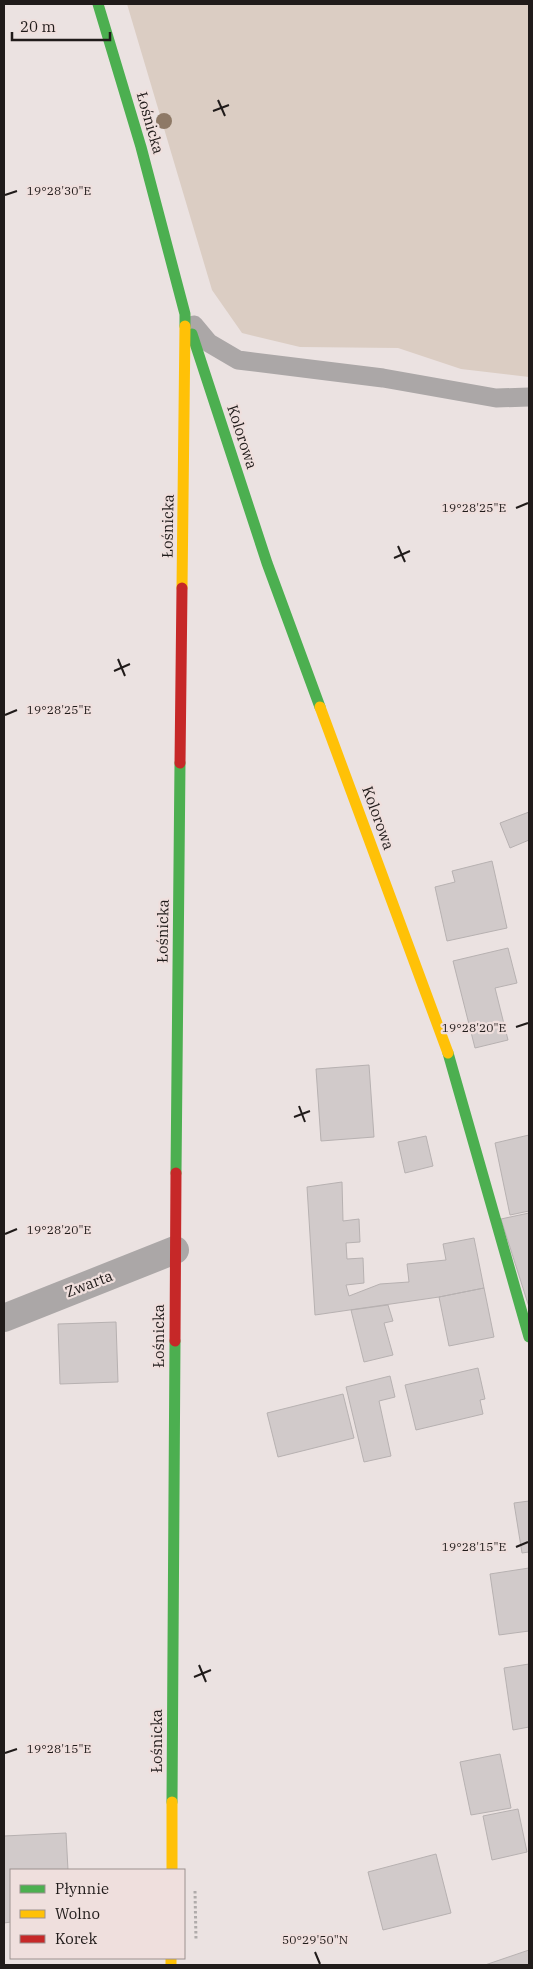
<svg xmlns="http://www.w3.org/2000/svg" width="533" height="1969" font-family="'IBM Plex Serif',serif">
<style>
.green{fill:#dbcdc3}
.building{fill:#d1caca;stroke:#b7b1b1}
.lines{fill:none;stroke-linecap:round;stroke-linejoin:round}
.path{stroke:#b0abaa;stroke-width:3;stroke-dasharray:2.5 2.5;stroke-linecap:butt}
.lane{stroke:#aba7a7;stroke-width:19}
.street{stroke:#aba7a7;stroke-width:28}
.fast{stroke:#4caf50;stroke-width:11}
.slow{stroke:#ffc107;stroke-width:11}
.jam{stroke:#c62828;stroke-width:11}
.tree{fill:#8e7966}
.ticks{fill:none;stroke:#201b1a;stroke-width:2}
.labels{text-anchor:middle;stroke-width:4.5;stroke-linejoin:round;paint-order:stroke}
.street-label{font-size:15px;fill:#201b1a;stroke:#efdfdd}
.ticks-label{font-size:12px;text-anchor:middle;fill:#201b1a;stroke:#efdfdd;stroke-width:4.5;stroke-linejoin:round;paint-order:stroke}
</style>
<rect width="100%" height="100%" fill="#ebe2e1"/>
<path class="green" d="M127,4H529V377L461,369L398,348L300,347L242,333L212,290Z"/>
<path class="building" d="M529,812V840L510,848L500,823Z
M492,861L507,928L447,941L435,887L455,882L452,871Z
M508,948L517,983L495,988L508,1040L475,1048L453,961Z
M369,1065L374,1137L321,1141L316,1069Z
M529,1135V1211L510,1215L495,1143Z
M426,1136L433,1166L405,1173L398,1142Z
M342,1182L343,1221L359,1219L360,1242L346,1243L347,1259L363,1258L364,1283L346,1285L349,1296L380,1284L409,1282L407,1264L446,1260L443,1244L474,1238L484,1288L439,1297L315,1315L307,1187Z
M529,1213V1307L501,1219Z
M484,1288L494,1337L449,1346L439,1297Z
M388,1305L393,1321L384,1323L393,1355L364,1362L351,1310Z
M116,1322L118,1382L60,1384L58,1324Z
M478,1368L485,1399L480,1400L483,1414L416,1430L405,1385Z
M390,1376L395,1397L379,1401L391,1456L364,1462L346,1387Z
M343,1394L354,1438L278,1457L267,1413Z
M529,1501V1552L522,1553L514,1503Z
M529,1568V1631L499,1635L490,1574Z
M529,1664V1727L513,1730L504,1668Z
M500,1754L511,1808L471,1815L460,1762Z
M518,1809L527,1852L492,1860L483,1816Z
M66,1833L68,1870H11V1922L4,1923V1836Z
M436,1854L451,1913L383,1930L368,1872Z
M529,1950V1965H485Z"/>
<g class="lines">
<path class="path" d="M195,1891L196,1940"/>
<path class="lane" d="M194,325L209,343L238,360L383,378L496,398L529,397"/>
<path class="street" d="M4,1318L175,1250"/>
<path class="fast" d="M98,4L141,147L185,314V326
M192,334L267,563L320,707
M448,1053L529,1337
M176,1173L180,763
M172,1802L175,1341"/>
<path class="slow" d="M182,588L185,326
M320,707L448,1053
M172,1870V1802
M171,1958V1965"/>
<path class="jam" d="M180,763L182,588
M175,1341L176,1173"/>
</g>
<circle class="tree" cx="164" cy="121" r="8"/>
<path class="ticks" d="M218,100L225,116M213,111L229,105M5,195L17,191M516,508L528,503M398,546L405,562M394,558L410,551M118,659L125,676M114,671L130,664M5,715L17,710M516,1027L528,1023M299,1106L305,1122M294,1117L310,1111M5,1234L17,1229M516,1547L528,1542M199,1665L206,1682M194,1677L211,1670M5,1753L17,1749M315,1952L320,1964"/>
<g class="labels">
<g class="street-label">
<text transform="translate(150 123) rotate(74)" y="5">Łośnicka</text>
<text transform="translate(242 437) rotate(72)" y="5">Kolorowa</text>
<text transform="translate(168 526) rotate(-89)" y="5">Łośnicka</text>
<text transform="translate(378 818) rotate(70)" y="5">Kolorowa</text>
<text transform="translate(163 931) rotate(-89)" y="5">Łośnicka</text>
<text transform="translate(89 1284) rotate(-21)" y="5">Zwarta</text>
<text transform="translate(159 1336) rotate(-90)" y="5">Łośnicka</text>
<text transform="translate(157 1741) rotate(-90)" y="5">Łośnicka</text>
</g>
</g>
<g class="ticks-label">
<text x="59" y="195">19°28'30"E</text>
<text x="474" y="512">19°28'25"E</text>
<text x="59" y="714">19°28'25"E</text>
<text x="474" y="1032">19°28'20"E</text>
<text x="59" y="1234">19°28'20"E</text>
<text x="474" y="1551">19°28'15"E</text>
<text x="59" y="1753">19°28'15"E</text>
<text x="315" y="1944">50°29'50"N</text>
</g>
<rect width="533" height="1969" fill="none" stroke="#201b1a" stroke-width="10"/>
<rect x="10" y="1869" width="175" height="90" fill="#efdfdd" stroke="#9c918f"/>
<rect x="20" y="1885" width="25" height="8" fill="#4caf50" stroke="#9c918f"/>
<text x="55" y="1894" font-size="15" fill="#201b1a">Płynnie</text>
<rect x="20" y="1910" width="25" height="8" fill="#ffc107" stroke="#9c918f"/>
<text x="55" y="1919" font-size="15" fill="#201b1a">Wolno</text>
<rect x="20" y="1935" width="25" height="8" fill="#c62828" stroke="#9c918f"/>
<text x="55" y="1944" font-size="15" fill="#201b1a">Korek</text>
<path d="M12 32v8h98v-8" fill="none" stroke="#201b1a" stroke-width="2.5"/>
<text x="20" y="32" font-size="15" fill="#201b1a" stroke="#efdfdd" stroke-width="4" paint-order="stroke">20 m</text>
</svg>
